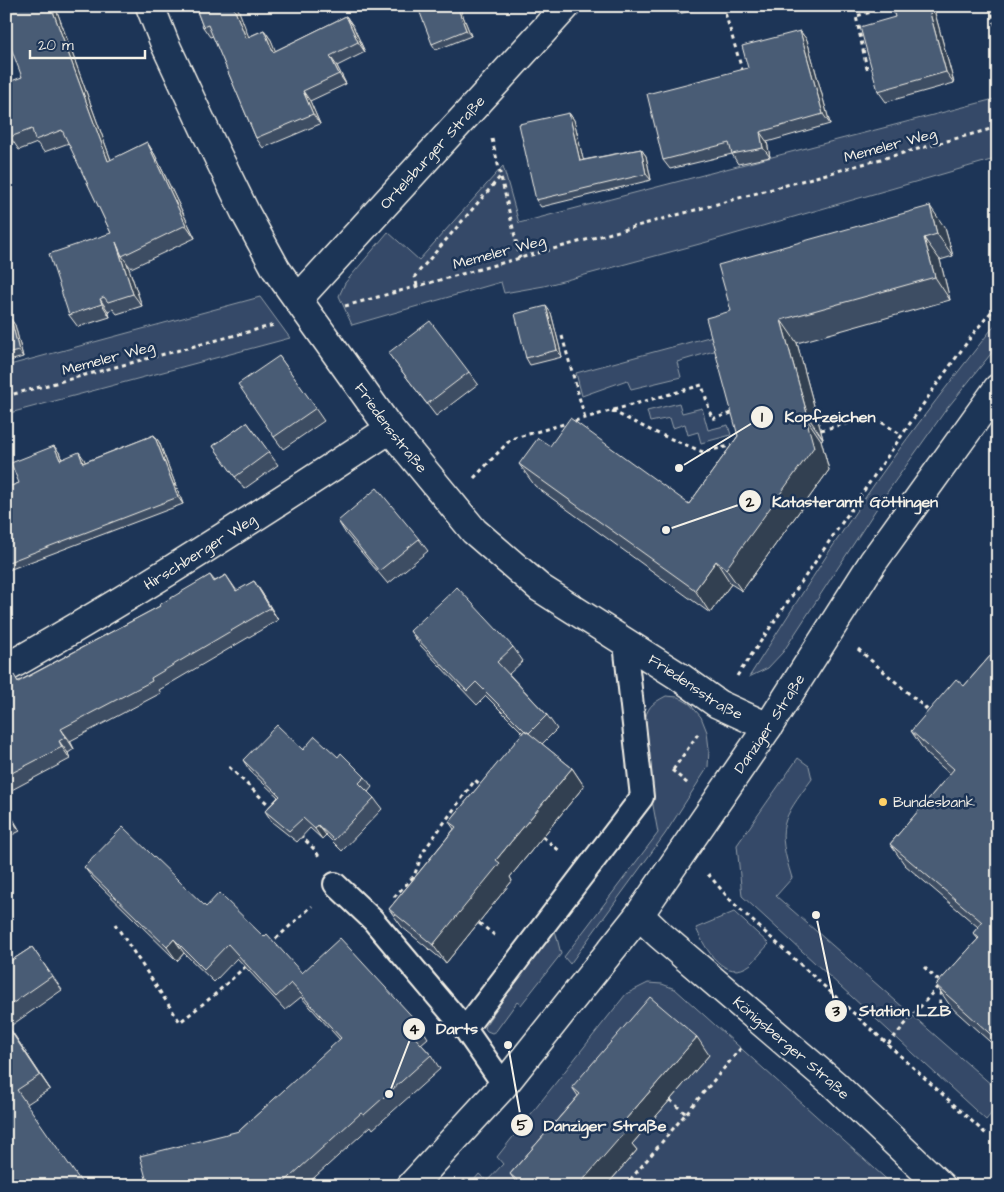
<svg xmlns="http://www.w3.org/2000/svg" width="1004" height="1192" font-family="'Architects Daughter',sans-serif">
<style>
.green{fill:#354a67;stroke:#949ea8}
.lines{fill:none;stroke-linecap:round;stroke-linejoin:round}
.service-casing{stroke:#f4f1e8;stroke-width:26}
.minor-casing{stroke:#f4f1e8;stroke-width:31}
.tertiary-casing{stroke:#f4f1e8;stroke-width:31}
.path{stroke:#f4f1e8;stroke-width:3;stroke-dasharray:4 4;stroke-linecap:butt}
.service{stroke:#1d3557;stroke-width:22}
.minor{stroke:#1d3557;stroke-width:28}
.tertiary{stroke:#1d3557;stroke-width:28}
.wall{fill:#3e4e64;stroke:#f4f1e8}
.shaded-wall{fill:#324051;stroke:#f4f1e8}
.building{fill:#485b74;stroke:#f4f1e8}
.poi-dot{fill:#ffd166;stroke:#1d3557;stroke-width:2}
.labels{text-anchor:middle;stroke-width:5;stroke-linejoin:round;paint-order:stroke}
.street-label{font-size:15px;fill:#f4f1e8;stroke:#1d3557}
.poi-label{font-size:15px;fill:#f4f1e8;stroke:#1d3557;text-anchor:start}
.leader{fill:none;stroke:#f4f1e8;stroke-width:2}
.callout-dot{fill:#f4f1e8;stroke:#1d3557;stroke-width:2}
.mark-label{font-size:15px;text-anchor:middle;font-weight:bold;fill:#111}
.callout-label{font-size:16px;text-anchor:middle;font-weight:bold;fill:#f4f1e8;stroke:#1d3557;stroke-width:5;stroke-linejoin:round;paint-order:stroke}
</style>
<rect width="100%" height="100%" fill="#1d3557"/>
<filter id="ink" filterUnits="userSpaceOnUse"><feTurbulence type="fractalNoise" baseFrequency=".02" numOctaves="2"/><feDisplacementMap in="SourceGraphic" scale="10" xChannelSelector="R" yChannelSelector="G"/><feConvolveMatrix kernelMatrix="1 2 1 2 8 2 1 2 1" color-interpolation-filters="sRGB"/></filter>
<g filter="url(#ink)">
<path class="green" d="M998,98V158L707,242L544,286L504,293L501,282L352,325L339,296L345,283L388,232L419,260L503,166L519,223Z
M260,297L290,338L6,414V366Z
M998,321V345L945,411L888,491L783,652L768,668L749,677C791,611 833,544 878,479C916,425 957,373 998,321Z
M720,334L724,348L677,362L681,377L631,389L627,380L582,396L576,373Z
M679,403L682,413L702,408L708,430L728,425L731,435L701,443L698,432L688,435L685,424L673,428L670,418L650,422L647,411Z
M666,696L678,697L690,704L701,717L707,732L709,749L708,767L665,834L570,964L564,957L658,833L652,800L644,724C647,707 651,704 666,696Z
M798,758L809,766L812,779C781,821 776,826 792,878L776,896L993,1086C998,1103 997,1107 986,1120L742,896L737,845Z
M734,912L769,944C763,950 757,958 751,964C725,984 705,949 696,928Z
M554,926L561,954L521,1005L517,1002L496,1031L492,1033L487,1031L484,1027Z
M648,983L662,984L675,989L894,1186H469L479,1174L487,1181L503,1164L497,1157L626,994Z"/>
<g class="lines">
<defs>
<path id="service" d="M335,884L373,920L465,1029L504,1085
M465,1029L642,797L625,643"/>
<g id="minor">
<path id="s1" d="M150,6L165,44L206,132L246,214L276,269L390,429L474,531L540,588L680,677L718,704L768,727"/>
<path id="s2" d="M298,299L566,6"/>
<path id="s3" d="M6,668C137,594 264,512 390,429"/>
<path id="s4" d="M639,915L660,935L834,1084L941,1186"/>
</g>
<g id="tertiary">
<path id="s5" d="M411,1186L502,1087L639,915L768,727L873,562L998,388"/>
</g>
</defs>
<use href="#service" class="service-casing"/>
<use href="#minor" class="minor-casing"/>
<use href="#tertiary" class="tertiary-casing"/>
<path class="path" d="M723,6L743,73
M990,6L998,34
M867,69L856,16L894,6
M492,139L520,258
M417,286L415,276L500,177
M345,306L998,127
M562,336L585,418
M6,396L274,325
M612,411L652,431L703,452L734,445
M821,430L873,417L902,435
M474,478L511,439L702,385L712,419L735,412
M995,587L998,589
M858,649L930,712
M737,676L937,384L976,330L998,304
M229,767L272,808
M672,770L688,784
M673,770L700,731
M300,835L315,850L320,858
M543,837L561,852
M708,874L732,902L987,1135
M394,897L414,876L423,852L475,780L483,787
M479,923L497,937
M115,924L180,1022L213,996L247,965
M270,944L312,906
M924,967L941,983L939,1015
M888,1044L940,984
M670,1100L686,1114
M463,1180L469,1186
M371,1186L377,1181
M625,1186L741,1048"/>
<use href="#service" class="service"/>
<use href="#minor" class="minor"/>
<use href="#tertiary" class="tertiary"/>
</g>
<path class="wall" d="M6,6H55L111,160L147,142L155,155L195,238L131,268L127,263L142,306L117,314L113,309L108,311L110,317L78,327L69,315L111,233L69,143L44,152L37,143L19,150L10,137L22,77Z
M195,6H237L248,37L264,30L271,40L275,51L346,16L353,26L365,52L337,66L346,84L310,101L320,124L263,148L256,138L213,36L210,37L203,27Z
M459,6L471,36L436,50L432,44Z
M673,6H710L678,14Z
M892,6H933L954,83L886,102L878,91L895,17Z
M800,31L807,40L830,124L767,142L770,157L738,164L732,154L670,169L663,160L748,68Z
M569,113L574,120L583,160L641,149L646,156L651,180L541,207L536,200Z
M945,228L953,256L940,260L950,300L797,343L823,439L821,440L829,470L742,591L731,584L710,613L535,486L519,464L550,446L689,504L738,436L731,311Z
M551,313L562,357L530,365L526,358Z
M6,320L15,325L23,357L6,362Z
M388,353L469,372L478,384L436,416Z
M279,356L324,421L283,449L274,437Z
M247,422L278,465L244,489L213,446Z
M154,435L159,442L183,504L6,571V488L19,483L59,452L62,459H84L85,462Z
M338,521L419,539L428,551L388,584L346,534Z
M210,575L215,581L226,575L237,591L254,581L262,593L278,620L159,690L161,693L70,741L74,749L68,753L70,759L6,793V679L19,681L160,606Z
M410,631L513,647L523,661L509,674L547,715L557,729L542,744L572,768L584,786L510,877L512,881L446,963L402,927L389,909L454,829L449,822L523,733L486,696L477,705L420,645Z
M998,647V1049L951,1007L936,985L978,939L973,933L978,927L905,865L890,844L950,774L926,753L911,731L964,686Z
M303,750L338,757L365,777L372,787L368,792L374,798L382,809L342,851L326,835L322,839L310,828L297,842L272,822L265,811L278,797L250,771L243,760Z
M6,807L20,831L6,838Z
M84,867L206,907L302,973L419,1024L428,1038L421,1044L431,1055L440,1069L373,1129L371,1126L305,1186H148L239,1131L340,1040L301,997L285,1010L237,958L214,982L184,953L177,961L94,880Z
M32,947L62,990L9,1027L50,1089L27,1104L6,1186V964Z
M709,1055L632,1144L637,1150L606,1186H519L510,1174L578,1096L572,1087Z"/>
<path class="shaded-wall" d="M51,6H55L116,174L108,161Z
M233,6H237L253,48L246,38Z
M457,6H459L471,36L466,30Z
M928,6H933L954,83L946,72Z
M346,16L353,26L365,52L358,42Z
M264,30L271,40L280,62L273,52Z
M800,31L807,40L830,124L823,114Z
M330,56L337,66L346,84L339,74Z
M303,91L310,101L320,124L313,114Z
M569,113L574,120L585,167L580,161Z
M760,132L767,142L770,157L763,148Z
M147,142L155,155L195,238L186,225Z
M641,149L646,156L651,180L646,174Z
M930,206L945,228L953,256L937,234Z
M924,238L940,260L950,300L935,277Z
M116,242L122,256L127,263L142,306L133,294Z
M100,299L108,311L110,317L102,304Z
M546,306L551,313L562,357L557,350Z
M11,319L15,325L23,357L19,351Z
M781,320L797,343L823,439L808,417Z
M806,418L821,440L829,470L742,591L726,569Z
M154,435L159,442L183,504L178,497Z
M54,446L59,452L64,466L60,460Z
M79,452L84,459L88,469L83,463Z
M716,561L731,584L710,613L695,590Z
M254,581L262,593L278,620L270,608Z
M61,729L70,741L74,749L66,737Z
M59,741L68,753L70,759L62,747Z
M572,768L584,786L510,877L512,881L446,963L433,945L496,860Z
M6,807L20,831L11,819L6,810Z
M318,825L326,835L322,839L315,829Z
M174,939L184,953L177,961L167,947Z
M6,1023L50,1089L40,1075Z
M697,1037L709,1055L632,1144L637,1150L606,1186H578L619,1127Z"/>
<path class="building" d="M6,6H51L108,161L147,142L186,225L122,256L116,242L133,294L108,302L104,297L100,299L102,304L69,315L49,254L111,233L62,130L35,140L32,129L10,137L6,126V83L22,77L6,35Z
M195,6H233L246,38L264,30L273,52L346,16L358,42L330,56L339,74L303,91L313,114L256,138L208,25L203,27Z
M427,6H457L466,30L432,44L419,10Z
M892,6H928L946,72L878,91L860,27L895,17Z
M800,31L823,114L760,132L763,148L732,154L729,143L663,160L647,94L748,68L742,46Z
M569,113L580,161L641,149L646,174L536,200L519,124Z
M930,206L937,234L924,238L935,277L781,320L808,417L806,418L814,447L726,569L716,561L695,590L519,464L538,438L550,446L570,418L689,504L738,436L706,318L731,311L718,265Z
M546,306L557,350L526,358L515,314Z
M11,319L19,351L6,354V320Z
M430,321L469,372L427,404L388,353Z
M279,356L316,408L274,437L238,384Z
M247,422L269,452L235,477L213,446Z
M154,435L178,497L6,563V488L19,483L11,463L54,446L60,460L79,452L83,463Z
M377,488L419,539L379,571L338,521Z
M210,575L214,582L226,575L236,591L254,581L270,608L151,678L152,681L61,729L66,737L59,741L62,747L6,776V679L14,675L18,682L160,606L159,605Z
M457,587L513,647L497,662L547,715L529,733L525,731L476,682L467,691L410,631Z
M998,647V1041L936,985L979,938L973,933L982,922L890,844L954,769L911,731L956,679L964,686Z
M277,725L303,750L315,736L338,757L341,753L365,777L359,783L374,798L334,840L318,825L315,829L303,818L289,831L265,811L280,796L243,760Z
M525,730L572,768L496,860L500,863L433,945L389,909L456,827L449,822Z
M6,810L11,819L6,822Z
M123,827L206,907L219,893L264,937L267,934L302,973L340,938L419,1024L410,1032L431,1055L364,1115L361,1113L280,1186H148L140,1156L239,1131L341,1038L291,983L276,997L228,944L204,969L174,939L167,947L84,867Z
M32,947L52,976L6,1008V964Z
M650,997L697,1037L619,1127L624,1133L578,1186H524L510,1174L580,1094L572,1087Z
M6,1024L40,1075L17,1090L84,1186H6Z"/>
</g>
<circle class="poi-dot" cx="883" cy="802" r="5"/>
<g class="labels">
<g class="street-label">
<text transform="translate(890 145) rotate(-15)" y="5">Memeler Weg</text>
<text dy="5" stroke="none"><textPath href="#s2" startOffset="199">Ortelsburger Straße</textPath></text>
<text transform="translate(499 252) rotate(-15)" y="5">Memeler Weg</text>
<text transform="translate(108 358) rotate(-15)" y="5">Memeler Weg</text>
<text dy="5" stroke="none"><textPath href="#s1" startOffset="488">Friedensstraße</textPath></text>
<text dy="5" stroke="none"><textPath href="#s3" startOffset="226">Hirschberger Weg</textPath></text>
<text dy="5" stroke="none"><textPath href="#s1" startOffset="892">Friedensstraße</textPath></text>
<text dy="5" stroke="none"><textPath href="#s5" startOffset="586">Danziger Straße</textPath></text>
<text dy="5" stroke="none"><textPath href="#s4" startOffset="202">Königsberger Straße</textPath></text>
</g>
<g class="poi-label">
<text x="893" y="807">Bundesbank</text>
</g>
</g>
<path class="leader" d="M679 468L762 417M666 530L750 501M816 915L836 1011M389 1094L414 1029M508 1045L522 1125"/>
<g class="callout-dot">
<circle cx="679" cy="468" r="5"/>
<circle cx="666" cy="530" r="5"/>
<circle cx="816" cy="915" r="5"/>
<circle cx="389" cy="1094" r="5"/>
<circle cx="508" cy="1045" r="5"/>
<circle cx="762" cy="417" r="12"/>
<circle cx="750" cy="501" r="12"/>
<circle cx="836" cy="1011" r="12"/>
<circle cx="414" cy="1029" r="12"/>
<circle cx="522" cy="1125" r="12"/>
</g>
<g class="mark-label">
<text x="762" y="422">1</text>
<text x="750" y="507">2</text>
<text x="836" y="1016">3</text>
<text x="414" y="1034">4</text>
<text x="522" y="1130">5</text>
</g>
<g class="callout-label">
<text x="830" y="422">Kopfzeichen</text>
<text x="855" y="507">Katasteramt Göttingen</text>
<text x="905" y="1016">Station LZB</text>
<text x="457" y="1034">Darts</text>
<text x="605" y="1131">Danziger Straße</text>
</g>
<rect width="1004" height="1192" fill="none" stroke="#1d3557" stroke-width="25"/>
<rect x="12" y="12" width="979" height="1167" fill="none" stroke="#f4f1e8" stroke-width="2" filter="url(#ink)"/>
<path d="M30 50v8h115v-8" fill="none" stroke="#f4f1e8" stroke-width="2.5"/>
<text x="38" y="50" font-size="15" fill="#f4f1e8" stroke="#1d3557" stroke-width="4" paint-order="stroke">20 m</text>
</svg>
